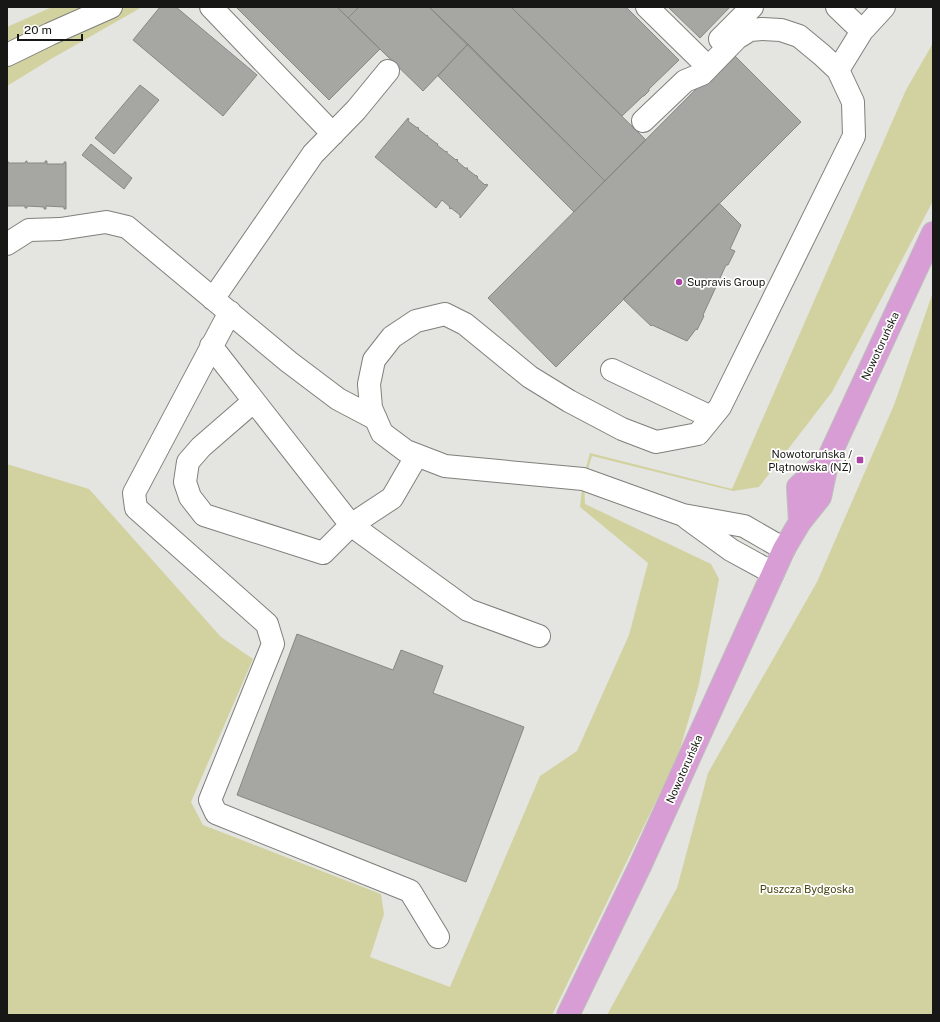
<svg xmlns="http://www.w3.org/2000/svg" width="940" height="1022" font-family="'Public Sans',sans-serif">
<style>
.green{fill:#d2d2a1}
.building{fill:#a6a6a2;stroke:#878783}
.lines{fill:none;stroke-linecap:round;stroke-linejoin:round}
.minor-casing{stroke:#7f7f7b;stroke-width:24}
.major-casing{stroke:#bebebd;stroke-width:24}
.minor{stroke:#fff;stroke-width:22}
.major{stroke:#d79dd4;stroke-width:22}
.poi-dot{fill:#ac44a7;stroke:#fffffe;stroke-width:1.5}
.labels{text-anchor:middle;stroke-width:3.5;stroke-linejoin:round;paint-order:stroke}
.poi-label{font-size:11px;fill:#171715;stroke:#fffffe;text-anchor:start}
.street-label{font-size:11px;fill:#171715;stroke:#fffffe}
.park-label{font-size:11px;fill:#474512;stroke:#fffffe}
</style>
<rect width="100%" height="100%" fill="#e4e4e0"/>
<path class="green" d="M52,7H142L51,59L7,86V27Z
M933,43V201L832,392L759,487L733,491L592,456L584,482L585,504L711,564L719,579L699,684L678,756L552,1015H7V464L89,489L221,637L253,659L191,802L203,825L381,894L384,914L370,957L450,987L540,776L577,751L629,635L648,563L580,507L583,479L590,453L732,489L906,90Z
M933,292V1015H607L677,888L708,773L817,582L894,405Z"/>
<path class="building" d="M160,7H176L257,75L223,116L133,40Z
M236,7H337L380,49L329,100Z
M337,7H359L348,18Z
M359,7H429L468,44L423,91L348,18Z
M429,7H511L646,140L605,181Z
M511,7H626L679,60L649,89V91L644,96H643L622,116Z
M668,7H730L700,38Z
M468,44L605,181L574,212L438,76Z
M732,53L801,122L556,367L488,298Z
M140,85L159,100L114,154L95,138Z
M408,118L409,119L408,121L416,127L419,128L418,129L427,136V135L428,137L436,143L438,144L437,145L446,152L447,151V153L456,160L457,159L458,160L457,161L465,168H468L467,169L476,176V175L478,177L477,178L485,185L486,184L488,185L460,218V215L451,208V209L449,208L450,207L442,200L436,208L375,157Z
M91,144L132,178L124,189L82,155Z
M7,161H8V163H25L26,161H27V163H45V161H47V164H64V162H66V209H64V207L46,206V209H44V207L27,206V208H25V206H8L7,208Z
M719,203L741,225L730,249L735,251L728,265H726L703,315L704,316L697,330L696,329L687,341L652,325L651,326L623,299Z
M297,634L393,670L401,650L443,666L433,693L524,727L466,882L237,795Z"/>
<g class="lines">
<defs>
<path id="minor" d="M211,7L333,134
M647,7L700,59
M837,7L862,31
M720,39L752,7
M7,55L50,34L111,7
M643,121L685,81L702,74L737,38L750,30L762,29L781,30L799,36L822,55L838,70
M7,244L29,230L60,229L106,222L127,227L289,362L338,399L376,419
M213,299L313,154L356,110L388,71
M230,312L134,493L136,508L267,624L273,644L210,800L216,813L410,891L438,937
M211,346L351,525L468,610L539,636
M612,370L711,417
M254,401L201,447L188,462L185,482L190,497L204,515L323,553L351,525L392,498L417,455
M687,518L731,550L773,573
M784,549L744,526L683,515L583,479L445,466L406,451L382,433L371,408L369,384L374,360L392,337L416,321L445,314L465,324L530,377L569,401L622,429L656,442L698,434L720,407L854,136L853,102L838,70L862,31L884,7"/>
<path id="major" d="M800,522L798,487L828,459
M568,1015L640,866L784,549L800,522L820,497L828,459L933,233"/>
</defs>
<use href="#minor" class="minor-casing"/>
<use href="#major" class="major-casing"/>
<use href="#minor" class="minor"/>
<use href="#major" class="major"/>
</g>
<g class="poi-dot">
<circle cx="679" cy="282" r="4"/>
<rect x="856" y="456" width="8" height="8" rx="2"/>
</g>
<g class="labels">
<g class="poi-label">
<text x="687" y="286">Supravis Group</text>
<text x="852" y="458" text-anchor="end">Nowotoruńska /<tspan x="852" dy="13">Plątnowska (NŻ)</tspan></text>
</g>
<g class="street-label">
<text transform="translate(880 346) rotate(-65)" y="4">Nowotoruńska</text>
<text transform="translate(684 769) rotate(-66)" y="4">Nowotoruńska</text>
</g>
<g class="park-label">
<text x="807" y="893">Puszcza Bydgoska</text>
</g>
</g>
<rect width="940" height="1022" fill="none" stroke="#171715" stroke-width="16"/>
<path d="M18 34v6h64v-6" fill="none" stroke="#171715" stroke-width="2"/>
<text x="24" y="34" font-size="12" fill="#171715" stroke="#fffffe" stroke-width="3" paint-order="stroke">20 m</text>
</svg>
